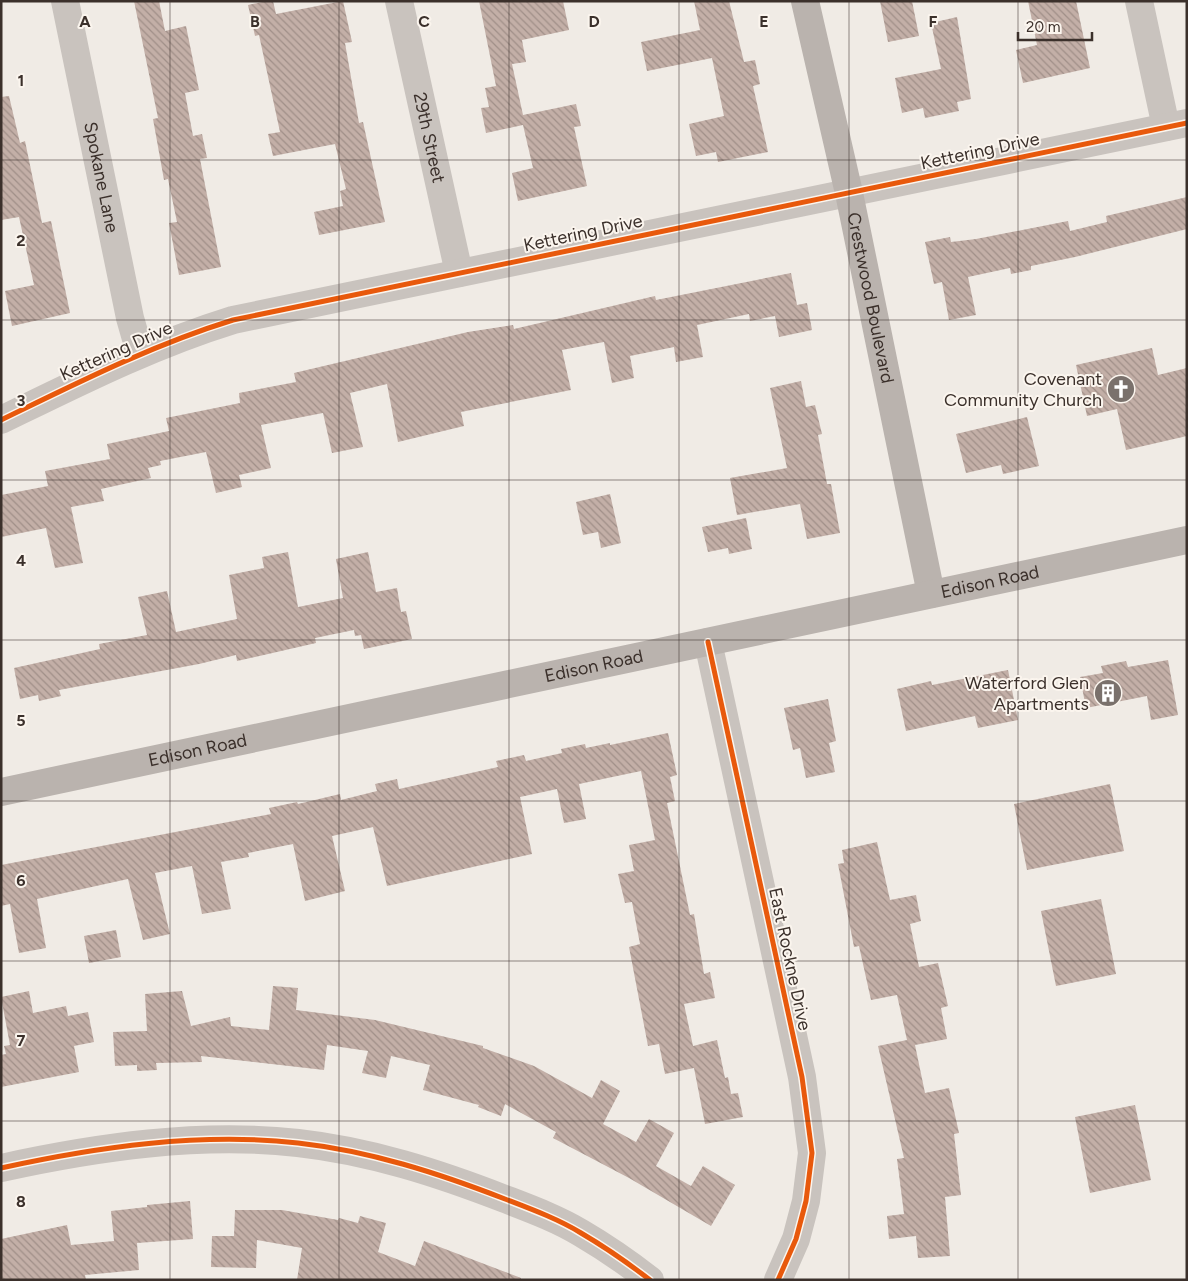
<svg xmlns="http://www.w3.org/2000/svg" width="1188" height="1281" font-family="Figtree,sans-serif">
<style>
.building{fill:url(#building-back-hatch)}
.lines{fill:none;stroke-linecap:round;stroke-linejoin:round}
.street{stroke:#c9c3be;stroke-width:28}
.secondary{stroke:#bab3ae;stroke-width:28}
.cycleway-casing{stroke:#fbf5ee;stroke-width:8}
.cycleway{stroke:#e8590c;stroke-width:5}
.grid{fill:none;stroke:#3b302b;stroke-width:1;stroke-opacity:0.55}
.labels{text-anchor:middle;stroke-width:4;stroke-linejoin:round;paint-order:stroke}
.street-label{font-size:18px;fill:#3b302b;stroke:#fbf5ee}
.poi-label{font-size:18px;fill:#3b302b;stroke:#fbf5ee;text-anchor:end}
.grid-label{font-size:16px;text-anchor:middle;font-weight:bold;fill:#3b302b;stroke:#fbf5ee;stroke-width:4;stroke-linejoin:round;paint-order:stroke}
</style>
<defs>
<pattern id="building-back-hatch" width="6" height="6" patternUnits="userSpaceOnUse" patternTransform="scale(1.25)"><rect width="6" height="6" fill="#c3afa7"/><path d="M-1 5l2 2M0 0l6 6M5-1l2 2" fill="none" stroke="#a08f88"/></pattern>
</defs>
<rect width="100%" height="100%" fill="#f0ebe5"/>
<path class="building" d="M134,1H159L165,31L186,26L199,90L185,93L193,136L202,134L207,158L200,159L221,267L179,275L169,223L177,222L168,179L164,180L153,119L158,118Z
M267,1H273L276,14L343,1L352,42L345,43L359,123L363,122L385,222L319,235L314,212L343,206L340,191L346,189L335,144L273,156L268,134L280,132L259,35L255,36L248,5Z
M479,1H563L569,30L522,40L526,62L512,64L523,115L576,104L581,126L574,127L587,186L518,201L512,173L533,168L523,125L486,133L481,108L489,107L485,88L496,86Z
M694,1H729L744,62L755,60L760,84L753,86L768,152L718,162L716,152L696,156L689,124L724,116L712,58L647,71L641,42L700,30Z
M880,1H912L919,36L888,42Z
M1028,1H1076L1090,68L1023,83L1016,50L1037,45Z
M957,17L971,99L957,102L959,111L925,118L923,108L902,113L895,78L941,69L931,23Z
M9,96L20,143L25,141L42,223L51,221L70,313L12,326L5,291L34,285L19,217L1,220V97Z
M1187,197V229L1075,257L1031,266V270L1011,274L1010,268L968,277L976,315L949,320L942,282L934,284L925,242L950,237L951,242L976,239L1068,221L1070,231L1107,222L1106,216Z
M791,273L797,305L807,303L812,330L779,337L775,316L750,321L749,314L697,325L703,357L676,362L674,347L630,356L634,378L612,383L604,342L562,350L571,390L461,412L464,426L398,442L387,384L350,393L363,447L332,453L323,413L261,425L271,468L239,475L242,487L216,493L206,452L160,461L161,465L148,468L151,478L101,489L104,501L71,507L83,563L55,568L46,528L1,537V495L48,486L45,471L110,459L107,444L169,431L166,418L240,403L239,393L296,382L294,373L468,332L513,325L514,329L655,296L656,300Z
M1152,348L1158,375L1187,368V436L1126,450L1117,409L1087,416L1076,365Z
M801,381L806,407L815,405L822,434L818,435L827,484H831L840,533L807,539L800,504L737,515L730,478L787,468L770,388Z
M1027,417L1039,466L1003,474L1001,465L966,473L956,434Z
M610,494L621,543L601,548L598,532L583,535L576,502Z
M746,518L752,549L729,554L728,548L708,552L702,527Z
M288,552L298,607L343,598L336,559L368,552L376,592L397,588L401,612L406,611L412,639L364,649L361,635L355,636L354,630L315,638L316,643L237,661L236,655L199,664L59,690L61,696L39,701L38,695L20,699L14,668L100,649L99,644L147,635L138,597L167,591L176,632L237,619L229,575L264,568L262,557Z
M1168,660L1178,715L1151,720L1147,696L1086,708L1080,677L1103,673L1101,666L1126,661L1128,667Z
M1008,670L1018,720L978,728L975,716L906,731L897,689L931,681L932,685Z
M828,699L836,741L829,743L835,772L806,778L800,748L793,750L784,708Z
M668,733L677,775L670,777L675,801L667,803L690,915L694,914L704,974L710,972L715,998L684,1004L693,1046L717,1040L725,1078L728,1077L731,1094L738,1093L743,1117L705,1124L694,1068L665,1074L659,1044L648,1046L629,947L640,944L632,902L625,903L618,874L634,871L629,845L655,840L641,771L579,784L586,819L564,823L557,789L520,797L532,854L387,886L373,827L332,836L345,891L305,901L293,844L248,853L249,857L221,862L231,909L202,914L192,866L155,873L170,934L143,940L128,879L37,899L46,948L19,953L10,904L1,906V865L271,814L269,808L297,802L298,804L340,794L341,800L377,791L375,784L397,779L399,789L498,767L496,761L524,755L526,761L562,753L561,749L585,744L586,748L610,743V745Z
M1110,784L1124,851L1027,870L1014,804Z
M877,842L890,900L916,895L921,921L910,924L919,967L938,963L948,1006L941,1008L947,1039L915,1045L925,1093L949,1088L959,1133L954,1134L961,1195L945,1197L950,1256L918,1258L916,1236L889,1239L887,1216L904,1214L897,1159L904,1158L878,1046L907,1040L897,995L871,1000L859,946L854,947L838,864L844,863L842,850Z
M1101,899L1116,974L1056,986L1041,911Z
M116,930L121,957L89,963L84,936Z
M273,986L298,988L296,1010L375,1020L483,1046V1048L534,1066L592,1098L601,1080L620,1091L603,1124L636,1142L649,1119L674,1133L656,1166L691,1186L703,1166L735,1185L711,1226L629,1178L553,1138L556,1132L505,1104L501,1116L478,1107L479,1105L423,1090L430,1065L391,1056L386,1078L362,1073L368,1051L327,1045L324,1070L201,1056L202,1062L156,1063L157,1070L137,1071V1065L115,1066L113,1032L147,1031L145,994L182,991L191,1026L230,1017L231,1026L269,1030Z
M29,991L33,1013L66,1006L68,1016L88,1012L94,1042L74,1046L79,1072L1,1087V1055L6,1054L4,1046L10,1045L1,997Z
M1135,1105L1151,1180L1090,1193L1075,1117Z
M190,1201L193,1239L137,1243L139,1270L85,1275L86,1280H1V1239L67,1225L71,1245L114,1241L111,1211L147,1207V1205Z
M235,1210H282L338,1220L339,1218L358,1223L360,1216L386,1223L378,1252L415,1266L424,1241L521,1278V1280H297L302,1248L257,1240L256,1268L211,1267L212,1236H234Z"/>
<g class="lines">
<g class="street">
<path id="s1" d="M65,1L130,318L140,353"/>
<path id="s2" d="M399,1L459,273"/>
<path d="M1139,1L1166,127"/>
<path d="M1,420C77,383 152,345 233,320L1187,123"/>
<path d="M708,642L802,1077L812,1153L806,1201L796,1239L778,1280"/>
<path d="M1,1168C97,1147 200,1132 298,1143C370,1151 438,1173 505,1199C531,1209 558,1219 581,1233C605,1247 628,1263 650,1280"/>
</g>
<g class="secondary">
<path id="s3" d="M805,1L849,193L931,594"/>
<path id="s4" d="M1,792L1187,540"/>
</g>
<defs>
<path id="cycleway" d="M1,420C77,383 152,345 233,320L1187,123
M708,642L802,1077L812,1153L806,1201L796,1239L778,1280
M1,1168C97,1147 200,1132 298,1143C370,1151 438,1173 505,1199C531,1209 558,1219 581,1233C605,1247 628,1263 650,1280"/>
</defs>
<use href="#cycleway" class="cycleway-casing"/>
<use href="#cycleway" class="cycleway"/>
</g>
<path class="grid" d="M170,1V1280M339,1V1280M509,1V1280M679,1V1280M849,1V1280M1018,1V1280M1,160H1187M1,320H1187M1,480H1187M1,640H1187M1,801H1187M1,961H1187M1,1121H1187"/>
<defs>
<symbol id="church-disc" viewBox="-11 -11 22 22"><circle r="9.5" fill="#7a716c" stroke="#fbf5ee"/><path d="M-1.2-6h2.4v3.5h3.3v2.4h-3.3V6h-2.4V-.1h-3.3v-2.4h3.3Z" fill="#fff"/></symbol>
<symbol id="building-disc" viewBox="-11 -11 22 22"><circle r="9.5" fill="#7a716c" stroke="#fbf5ee"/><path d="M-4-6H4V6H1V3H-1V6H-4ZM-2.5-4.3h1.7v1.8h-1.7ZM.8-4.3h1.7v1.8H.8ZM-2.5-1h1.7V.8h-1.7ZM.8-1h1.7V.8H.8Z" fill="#fff"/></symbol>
</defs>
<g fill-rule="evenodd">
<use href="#church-disc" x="1105" y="373" width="32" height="32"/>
<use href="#building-disc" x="1092" y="677" width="32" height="32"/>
</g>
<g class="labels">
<g class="street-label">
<text dy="6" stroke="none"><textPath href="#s2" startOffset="140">29th Street</textPath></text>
<text transform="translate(980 151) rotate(-12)" y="6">Kettering Drive</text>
<text dy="6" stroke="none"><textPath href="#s1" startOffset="180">Spokane Lane</textPath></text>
<text transform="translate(583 233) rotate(-12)" y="6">Kettering Drive</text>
<text dy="6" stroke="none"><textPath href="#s3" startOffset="304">Crestwood Boulevard</textPath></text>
<text transform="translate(116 351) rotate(-24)" y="6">Kettering Drive</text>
<text dy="6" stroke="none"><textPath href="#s4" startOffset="1011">Edison Road</textPath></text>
<text dy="6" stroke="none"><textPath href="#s4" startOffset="606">Edison Road</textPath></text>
<text dy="6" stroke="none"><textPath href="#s4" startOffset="201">Edison Road</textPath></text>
<text transform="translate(790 959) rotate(78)" y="6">East Rockne Drive</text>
</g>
<g class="poi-label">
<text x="1102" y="385">Covenant<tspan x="1102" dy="21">Community Church</tspan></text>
<text x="1089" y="689">Waterford Glen<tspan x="1089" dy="21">Apartments</tspan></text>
</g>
</g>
<g class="grid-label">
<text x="85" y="27">A</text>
<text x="255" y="27">B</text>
<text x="424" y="27">C</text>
<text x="594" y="27">D</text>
<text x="764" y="27">E</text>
<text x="933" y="27">F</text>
<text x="21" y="86">1</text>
<text x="21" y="246">2</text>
<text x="21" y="406">3</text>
<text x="21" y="566">4</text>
<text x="21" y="726">5</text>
<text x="21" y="886">6</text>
<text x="21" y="1046">7</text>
<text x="21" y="1207">8</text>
</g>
<rect width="1188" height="1281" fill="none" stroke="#3b302b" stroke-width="5"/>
<path d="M1018 32v8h74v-8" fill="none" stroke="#3b302b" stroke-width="2.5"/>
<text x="1026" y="32" font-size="15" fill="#3b302b" stroke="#fbf5ee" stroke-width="4" paint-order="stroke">20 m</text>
</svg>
